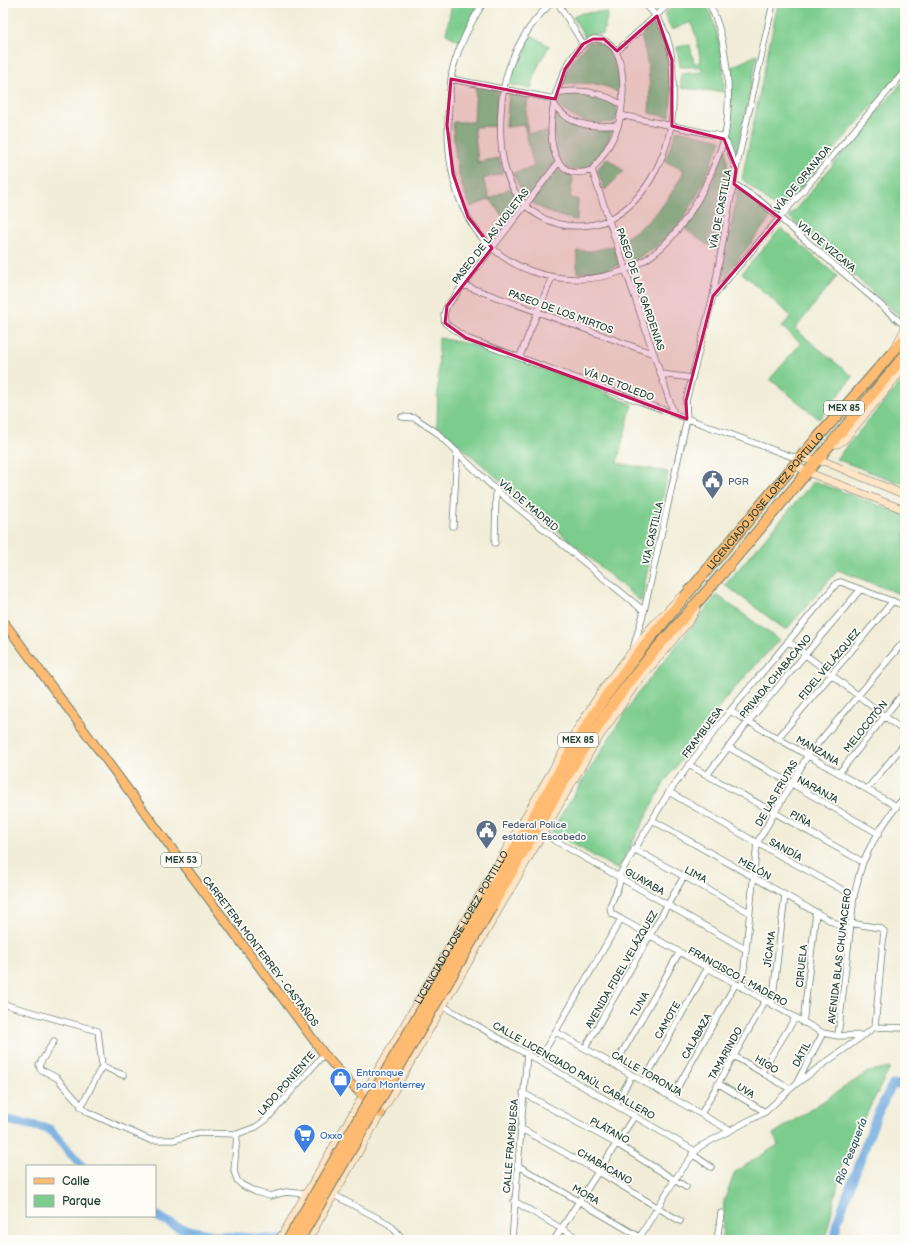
<svg xmlns="http://www.w3.org/2000/svg" width="908" height="1243" font-family="'Balsamiq Sans',sans-serif">
<style>
.green{fill:#7bcc8d;stroke:#4d8460}
.lines{fill:none;stroke-linecap:round;stroke-linejoin:round}
.river{stroke:#6da8de;stroke-width:9}
.street-casing{stroke:#687b6d;stroke-width:7}
.secondary-casing{stroke:#687b6d;stroke-width:8}
.primary-casing{stroke:#687b6d;stroke-width:10}
.highway-casing{stroke:#687b6d;stroke-width:12}
.street{stroke:#fff;stroke-width:5.5}
.secondary{stroke:#ffe4c6;stroke-width:7}
.primary{stroke:#febb71;stroke-width:8}
.highway{stroke:#febb71;stroke-width:10}
.highway-bridge-casing{stroke:#687b6d;stroke-width:12;stroke-linecap:butt}
.highway-bridge{stroke:#febb71;stroke-width:10}
.marked{fill:#c2185b;fill-opacity:0.2;stroke:#c2185b;stroke-width:3;stroke-linejoin:round}
.labels{text-anchor:middle;stroke-width:3.5;stroke-linejoin:round;paint-order:stroke}
.shield{fill:#fdfcf7;stroke:#62766e;stroke-width:1}
.shield-label{font-size:9px;font-weight:bold;fill:#1f3d34}
.street-label{font-size:10px;fill:#1f3d34;stroke:#fdfcf7}
.service-label{font-size:10px;fill:#4e5e75;stroke:#fdfcf7;text-anchor:start}
.shop-label{font-size:10px;fill:#366cbe;stroke:#fdfcf7;text-anchor:start}
.water-label{font-size:11px;font-style:italic;fill:#365d67;stroke:#fdfcf7}
</style>
<rect width="100%" height="100%" fill="#fdfcf7"/>
<filter id="ink" filterUnits="userSpaceOnUse"><feTurbulence type="fractalNoise" baseFrequency=".025" numOctaves="2"/><feDisplacementMap in="SourceGraphic" scale="8" xChannelSelector="R" yChannelSelector="G"/><feConvolveMatrix kernelMatrix="1 2 1 2 8 2 1 2 1" color-interpolation-filters="sRGB"/></filter>
<filter id="wash" filterUnits="userSpaceOnUse"><feTurbulence type="fractalNoise" baseFrequency=".012" numOctaves="4" result="noise"/><feDisplacementMap in="SourceGraphic" scale="16" xChannelSelector="R" yChannelSelector="G"/><feGaussianBlur stdDeviation="0.9" result="paint"/><feColorMatrix in="noise" values="0 0 0 0 0 0 0 0 0 0 0 0 0 0 0 0 0 1.4 0 .05"/><feComposite in="paint" operator="in"/></filter>
<g filter="url(#wash)">
<rect width="100%" height="100%" fill="#f1edd8"/>
<path class="green" d="M452,3H479L461,42L446,34Z
M676,3H706C719,32 724,60 724,92L681,88V74L702,72V67H680L677,47L690,45L694,63H701L696,36L691,22L672,30L664,14Z
M778,3H905V68L780,212L742,179Z
M598,12L608,13L603,34H596L585,37L573,17L582,13Z
M657,20C671,54 673,81 670,117L649,113C651,85 649,62 641,36Z
M530,34L549,46L538,66L531,89L508,84L521,49Z
M589,42H607L618,62L621,95C605,81 580,82 560,86L575,57Z
M758,54L736,155L729,135L730,68Z
M905,79V321L789,217Z
M476,85L498,90L496,126L474,127L478,162L499,158L503,173L483,179L490,199L510,188L520,204L507,222L490,199L471,207C457,181 454,151 453,122H474Z
M579,92L600,97L608,100L617,108V117L614,122C595,125 570,121 558,104L559,100L570,93Z
M509,93L528,97L526,115L528,133L548,132L554,162L528,199L524,196L513,173L534,167L524,125L506,127Z
M555,110C571,128 592,129 615,126L600,155L586,170L569,169L560,160L556,150L554,124Z
M677,130L721,140C706,176 693,215 663,241C653,250 640,256 629,264L622,240C653,222 668,202 684,171L665,161Z
M726,148L730,197L720,250L705,243L685,229L710,189Z
M607,158L624,171L605,190L597,170Z
M557,167L562,172L573,177L570,198L578,200L577,220C559,217 546,212 531,202Z
M738,188L773,214L719,284L727,249Z
M781,228L837,276L795,329L853,377L819,419L770,379L801,343L782,327L791,316L742,273Z
M613,246L619,265L601,271L577,273V251H592Z
M439,338L500,350L632,404L617,463L668,472L641,602L437,426Z
M905,377V485L836,459Z
M814,481L905,515V596L838,570L786,630L725,585Z
M717,595L779,640L725,699L664,783L618,870L551,831L635,697Z
M890,1068L844,1158L825,1240H722L724,1201L735,1172L778,1145L773,1134L868,1072Z"/>
<g class="lines">
<path class="river" d="M3,1119L49,1129L82,1166
M155,1215L179,1228L218,1236L287,1240
M835,1240L837,1222L877,1115L892,1085L905,1084"/>
</g>
</g>
<g filter="url(#ink)">
<g class="lines">
<defs>
<path id="street" d="M483,3C471,22 459,46 453,68C450,80 450,92 449,104C445,153 452,211 491,247C538,290 618,290 664,245C688,221 703,194 715,163C718,155 723,145 725,136C732,96 728,40 709,3
M551,3C520,33 503,69 501,112C498,159 507,210 559,224C574,228 596,226 610,219C650,198 672,147 673,103C674,67 674,27 643,3
M558,3L583,44
M593,39C630,36 625,103 618,126C613,142 602,157 592,170C527,193 549,56 593,39Z
M617,51L670,3
M451,79L555,99
M556,93C580,88 601,92 621,104
M554,104C568,126 595,128 618,125
M620,115L720,136L727,143L736,169
M558,163L447,306L444,314L445,323L466,338L790,456L800,458
M592,170L674,414
M734,184L759,200L905,326
M463,285L654,354
M713,296L905,71
M520,356L552,277
M661,374L692,378
M402,417L415,418L436,432L496,490L644,611
M453,526L457,452
M495,543L496,490
M788,641L905,732
M633,649L644,611L687,419L686,401L713,296L736,169L773,3
M730,711L896,806
M778,738L893,601
M728,747L879,834
M689,765L863,862
M839,773L905,691
M707,775L748,722L860,590
M868,788L905,743
M669,792L757,843L854,896
M652,820L849,931
M540,832L745,949
M634,849L749,912
M850,923L880,928L884,931L875,1027
M742,988L757,843L808,755L905,640
M3,1004L98,1031L102,1066L81,1107
M772,1005L785,895
M443,1006L695,1151
M803,1023L816,912
M875,1027L905,1028
M556,1032L729,1130
M865,1035L838,1036L823,1033L621,919L611,913L610,906L619,885L620,874L669,792L689,765L730,711L837,583L841,582L905,606
M838,1036L854,896C857,885 859,873 863,862C873,839 889,815 905,796
M54,1041L39,1065L40,1069L57,1078L87,1112L150,1140H173L199,1133L237,1134L256,1127L267,1119L324,1054
M585,1048L683,878
M734,1056L790,1089
M539,1060L621,919
M615,1065L679,953
M102,1066L123,1075
M762,1071L795,1018
M644,1081L707,969
M719,1084L765,1112
M796,1084L823,1033
M523,1093L617,1144L686,1187
M672,1097L735,985
M616,1104L632,1075
M701,1114L765,1001
M520,1128L599,1172L680,1221
M237,1134L234,1171L237,1180L242,1185L256,1192L270,1196L286,1192L306,1194
M692,1154L711,1167
M517,1165L645,1240
M334,1195L389,1224L404,1240
M514,1201L581,1240
M512,1240L527,1053
M554,1240L635,1115
M638,1240L675,1179L699,1147L765,1112L796,1084L875,1027
M717,1240L721,1213"/>
<g id="secondary">
<path d="M895,347L905,328"/>
<path d="M828,445L838,444L844,440L905,367"/>
<path d="M800,458L826,462L905,495"/>
<path d="M795,465L807,472L905,510"/>
<path id="s1" d="M279,1240L565,748L606,684L652,626L680,597"/>
<path d="M308,1240L594,745L634,687L691,619L696,610L697,604"/>
</g>
<path id="primary" d="M3,621L324,1054L349,1082L381,1114"/>
<g id="highway">
<path id="s2" d="M485,901L571,751L605,697L643,647L800,458L905,338"/>
<path d="M492,906L577,759L614,702L650,656L722,574L905,355"/>
</g>
</defs>
<use href="#street" class="street-casing"/>
<use href="#secondary" class="secondary-casing"/>
<use href="#primary" class="primary-casing"/>
<use href="#highway" class="highway-casing"/>
<use href="#street" class="street"/>
<use href="#secondary" class="secondary"/>
<use href="#primary" class="primary"/>
<use href="#highway" class="highway"/>
<defs>
<path id="highway-bridge" d="M288,1240L485,901
M299,1240L492,906"/>
</defs>
<use href="#highway-bridge" class="highway-bridge-casing"/>
<use href="#highway-bridge" class="highway-bridge"/>
</g>
</g>
<path class="marked" d="M657,16L672,60V126L724,139L736,169L734,184L780,218L713,296L686,401L687,419L466,338L445,323L447,306L492,248L468,217L453,174L447,125L451,79L555,99L565,69L583,44L593,39H604L617,51Z"/>
<defs>
<symbol id="civic-pin" viewBox="-11 -11 22 30"><path d="M0 17L-7.5 6A9.5 9.5 0 1 1 7.5 6Z" fill="#5c6f8a" stroke="#fdfcf7"/><path d="M-.6-6.5H3V-4.5H.6V-3L4-1V1h2V6H-6V1h2V-1L-.6-3ZM-1.2 2.5V6h2.4V2.5Z" fill="#fff"/></symbol>
<symbol id="shop-pin" viewBox="-11 -11 22 30"><path d="M0 17L-7.5 6A9.5 9.5 0 1 1 7.5 6Z" fill="#3f7fe0" stroke="#fdfcf7"/><path d="M-5-2.5h2.3a2.7 3.5 0 0 1 5.4 0H5L5.5 6h-11ZM-1.5-2.5h3a1.5 2.3 0 0 0-3 0Z" fill="#fff"/></symbol>
<symbol id="supermarket-pin" viewBox="-11 -11 22 30"><path d="M0 17L-7.5 6A9.5 9.5 0 1 1 7.5 6Z" fill="#3f7fe0" stroke="#fdfcf7"/><path d="M-6-5.5h2.5l.6 2H6L4.5 2H-2.5L-4.4-4H-6ZM-1.5 3.2a1.3 1.3 0 1 0 .1 0ZM3 3.2a1.3 1.3 0 1 0 .1 0Z" fill="#fff"/></symbol>
</defs>
<g fill-rule="evenodd">
<use href="#civic-pin" x="700" y="468" width="25" height="34"/>
<use href="#civic-pin" x="474" y="818" width="25" height="34"/>
<use href="#shop-pin" x="328" y="1066" width="25" height="34"/>
<use href="#supermarket-pin" x="292" y="1122" width="25" height="34"/>
</g>
<g class="labels">
<g class="shield">
<rect x="824" y="401" width="40" height="14" rx="3"/>
<rect x="558" y="733" width="40" height="14" rx="3"/>
<rect x="161" y="853" width="40" height="14" rx="3"/>
</g>
<g class="shield-label">
<text x="844" y="411">MEX 85</text>
<text x="578" y="743">MEX 85</text>
<text x="181" y="863">MEX 53</text>
</g>
<g class="street-label">
<text transform="translate(802 178) rotate(-50)" y="4">VÍA DE GRANADA</text>
<text transform="translate(720 209) rotate(-79)" y="4">VÍA DE CASTILLA</text>
<text transform="translate(490 236) rotate(-52)" y="4">PASEO DE LAS VIOLETAS</text>
<text transform="translate(827 246) rotate(40)" y="4">VIA DE VIZCAYA</text>
<text transform="translate(641 289) rotate(71)" y="4">PASEO DE LAS GARDENIAS</text>
<text transform="translate(561 311) rotate(20)" y="4">PASEO DE LOS MIRTOS</text>
<text transform="translate(619 384) rotate(21)" y="4">VÍA DE TOLEDO</text>
<text dy="4" stroke="none"><textPath href="#s2" startOffset="490">LICENCIADO JOSE LOPEZ PORTILLO</textPath></text>
<text transform="translate(529 505) rotate(40)" y="4">VÍA DE MADRID</text>
<text transform="translate(652 533) rotate(-77)" y="4">VIA CASTILLA</text>
<text transform="translate(829 664) rotate(-50)" y="4">FIDEL VELÁZQUEZ</text>
<text transform="translate(775 676) rotate(-50)" y="4">PRIVADA CHABACANO</text>
<text transform="translate(865 726) rotate(-51)" y="4">MELOCOTÓN</text>
<text transform="translate(702 732) rotate(-53)" y="4">FRAMBUESA</text>
<text transform="translate(818 750) rotate(30)" y="4">MANZANA</text>
<text transform="translate(818 789) rotate(29)" y="4">NARANJA</text>
<text transform="translate(776 793) rotate(-60)" y="4">DE LAS FRUTAS</text>
<text transform="translate(801 818) rotate(29)" y="4">PIÑA</text>
<text transform="translate(786 849) rotate(29)" y="4">SANDÍA</text>
<text transform="translate(755 868) rotate(29)" y="4">MELÓN</text>
<text transform="translate(696 874) rotate(28)" y="4">LIMA</text>
<text transform="translate(645 881) rotate(30)" y="4">GUAYABA</text>
<text dy="4" stroke="none"><textPath href="#s1" startOffset="362">LICENCIADO JOSE LOPEZ PORTILLO</textPath></text>
<text transform="translate(769 949) rotate(-83)" y="4">JÍCAMA</text>
<text transform="translate(261 951) rotate(53)" y="4">CARRETERA MONTERREY - CASTAÑOS</text>
<text transform="translate(839 956) rotate(-83)" y="4">AVENIDA BLAS CHUMACERO</text>
<text transform="translate(801 966) rotate(-84)" y="4">CIRUELA</text>
<text transform="translate(621 969) rotate(-60)" y="4">AVENIDA FIDEL VELÁZQUEZ</text>
<text transform="translate(738 976) rotate(29)" y="4">FRANCISCO I. MADERO</text>
<text transform="translate(639 1004) rotate(-60)" y="4">TUNA</text>
<text transform="translate(667 1020) rotate(-60)" y="4">CAMOTE</text>
<text transform="translate(696 1036) rotate(-61)" y="4">CALABAZA</text>
<text transform="translate(725 1053) rotate(-61)" y="4">TAMARINDO</text>
<text transform="translate(801 1054) rotate(-62)" y="4">DÁTIL</text>
<text transform="translate(767 1064) rotate(31)" y="4">HIGO</text>
<text transform="translate(574 1070) rotate(30)" y="4">CALLE LICENCIADO RAÚL CABALLERO</text>
<text transform="translate(647 1073) rotate(30)" y="4">CALLE TORONJA</text>
<text transform="translate(286 1083) rotate(-49)" y="4">LADO PONIENTE</text>
<text transform="translate(746 1090) rotate(32)" y="4">UVA</text>
<text transform="translate(610 1130) rotate(29)" y="4">PLÁTANO</text>
<text transform="translate(510 1146) rotate(-85)" y="4">CALLE FRAMBUESA</text>
<text transform="translate(605 1166) rotate(30)" y="4">CHABACANO</text>
<text transform="translate(586 1194) rotate(30)" y="4">MORA</text>
</g>
<g class="service-label">
<text x="728" y="485">PGR</text>
<text x="502" y="828">Federal Police<tspan x="502" dy="12">estation Escobedo</tspan></text>
</g>
<g class="shop-label">
<text x="356" y="1076">Entronque<tspan x="356" dy="12">para Monterrey</tspan></text>
<text x="320" y="1139">Oxxo</text>
</g>
<g class="water-label">
<text transform="translate(851 1151) rotate(-69)" y="4">Río Pesquería</text>
</g>
</g>
<rect width="908" height="1243" fill="none" stroke="#fdfcf7" stroke-width="16"/>
<rect x="26" y="1165" width="130" height="52" fill="#fdfcf7" stroke="#a4b0a9"/>
<rect x="34" y="1178" width="20" height="6" fill="#febb71" stroke="#a4b0a9"/>
<text x="62" y="1185" font-size="12" fill="#1f3d34">Calle</text>
<rect x="34" y="1195" width="20" height="12" fill="#7bcc8d" stroke="#a4b0a9"/>
<text x="62" y="1205" font-size="12" fill="#1f3d34">Parque</text>
</svg>
